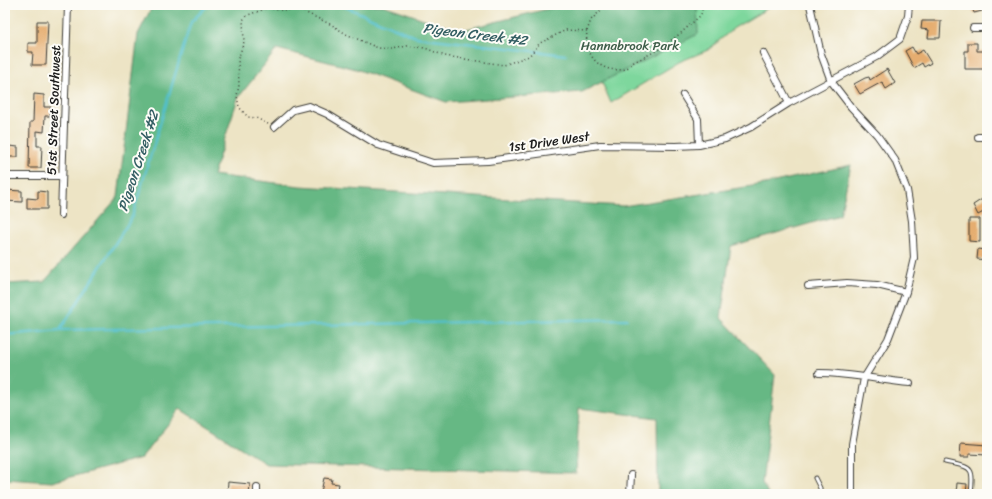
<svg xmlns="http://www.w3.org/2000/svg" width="992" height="499" font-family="Sriracha,sans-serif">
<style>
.green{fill:#7ed79d;stroke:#4d7a5c}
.forest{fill:#66b884;stroke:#416a50}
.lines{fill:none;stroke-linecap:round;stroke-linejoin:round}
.stream{stroke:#52bfcb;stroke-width:2.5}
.building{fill:#e5ad70}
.lane-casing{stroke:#3b3a35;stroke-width:5}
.street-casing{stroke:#3b3a35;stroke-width:8}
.path{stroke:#3b3a35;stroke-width:1.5;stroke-dasharray:1 3;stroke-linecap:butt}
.lane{stroke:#fff;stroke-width:3}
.street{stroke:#fff;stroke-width:6}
.labels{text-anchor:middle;stroke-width:4;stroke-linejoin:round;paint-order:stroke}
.park-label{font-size:13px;fill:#3e5d49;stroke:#fdfcf7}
.street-label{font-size:13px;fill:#1c1c1c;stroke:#fdfcf7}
.water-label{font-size:14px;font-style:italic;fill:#325d62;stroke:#fdfcf7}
</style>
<rect width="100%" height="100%" fill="#fdfcf7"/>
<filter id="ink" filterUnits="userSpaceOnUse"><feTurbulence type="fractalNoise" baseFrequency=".025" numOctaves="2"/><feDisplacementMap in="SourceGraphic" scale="8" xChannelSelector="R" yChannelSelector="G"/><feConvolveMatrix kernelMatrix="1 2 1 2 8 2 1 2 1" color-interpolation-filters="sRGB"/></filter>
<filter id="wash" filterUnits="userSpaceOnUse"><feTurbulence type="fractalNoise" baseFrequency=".012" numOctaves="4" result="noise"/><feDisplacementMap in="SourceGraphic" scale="16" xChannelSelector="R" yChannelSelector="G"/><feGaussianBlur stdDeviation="0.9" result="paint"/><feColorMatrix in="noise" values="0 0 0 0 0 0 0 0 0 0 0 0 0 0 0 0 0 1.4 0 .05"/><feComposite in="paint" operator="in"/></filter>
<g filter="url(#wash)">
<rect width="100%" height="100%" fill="#ede4c5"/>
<path class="green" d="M568,5H773L734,28L708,50L679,62L611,103Z"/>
<path class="forest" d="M153,5H383L459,31L563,5H697L698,34L582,92L446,102L356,69L277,49L238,98L213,175L300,186L623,206L765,184L851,165L840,215L731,246L721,318L775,375L762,483L768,494H658L657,418L579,408L576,473L266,464L180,409L141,458L52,482L5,479V284L44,282L118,197L138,34Z"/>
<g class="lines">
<path class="stream" d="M341,5L416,37L566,55
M60,330L132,217L191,22L208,5
M5,335L60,330L627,319"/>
</g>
<g id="blocks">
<path class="building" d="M971,5H980L982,11L974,13Z
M37,21H48L46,65H32L33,52H28V43H37Z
M922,21H941L940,38H928L929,30L921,29Z
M968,43H977V51H987V69H965V51H968Z
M912,47L916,54L923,50L931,63L924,67L922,63L914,68L905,51Z
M887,69L895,83L886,89L882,82L860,94L854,84L865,78L869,77L870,80Z
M34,94L44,95V107H51L50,116H45L44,132L37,131V146H42L41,168H29L30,122H33Z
M9,146L18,147V157H9Z
M5,190L22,191V202L5,201Z
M38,191L47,192V209H27V198L38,199Z
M987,196V210L978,215L973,205Z
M969,219H980V242L969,241Z
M978,249L987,250V260L977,259Z
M961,443L987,445V455L969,454V457H960Z
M324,478L332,479L331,483L339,484L337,494L321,492Z
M228,482L250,484L249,494L227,492Z
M957,483L967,484L966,494H956Z"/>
</g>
</g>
<g filter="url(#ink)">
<use href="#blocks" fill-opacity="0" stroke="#3b3a35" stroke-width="1"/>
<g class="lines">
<defs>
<path id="lane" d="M945,462C972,468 974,465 971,494
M815,478L820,488V494"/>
<path id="street" d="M810,5L821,54L831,81L851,107L877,135L895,160L907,190L912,221L914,258L906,292L888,339L864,378L852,444V494
M973,28H987
M763,53L789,103
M683,95L698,119L699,145
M274,127L293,110L309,106L327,114L378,145L433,163L488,161L600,145L676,146L699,145L725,139L751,127L789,103L876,57L900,39L908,16L909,5
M978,137H987
M5,176H61
M61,215L68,5
M808,286L847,283L877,285L906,292
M819,373C848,373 880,380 910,383
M257,494V487
M630,494L631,475"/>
</defs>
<use href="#lane" class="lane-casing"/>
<use href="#street" class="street-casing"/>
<path class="path" d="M587,31L591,20L606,5
M268,124L256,118L248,117L239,107L237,96L239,85L238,59L244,42L243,20L248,15L267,8L279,10H300L332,25L346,34L378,48L393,49L407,46L425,48L445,56L504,65L529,56L540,43L566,30L587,31C584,56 600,74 626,69L634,62L658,50L681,33L701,15L703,5"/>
<use href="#lane" class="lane"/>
<use href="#street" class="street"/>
</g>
</g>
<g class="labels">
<g class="park-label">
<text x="630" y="50">Hannabrook Park</text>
</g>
<g class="street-label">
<text transform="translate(53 110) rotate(-88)" y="5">51st Street Southwest</text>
<text transform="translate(549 141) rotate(-8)" y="5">1st Drive West</text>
</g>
<g class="water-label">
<text transform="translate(475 34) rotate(7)" y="5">Pigeon Creek #2</text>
<text transform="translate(138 161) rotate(-72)" y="5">Pigeon Creek #2</text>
</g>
</g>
<rect width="992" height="499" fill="none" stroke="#fdfcf7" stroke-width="20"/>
</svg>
